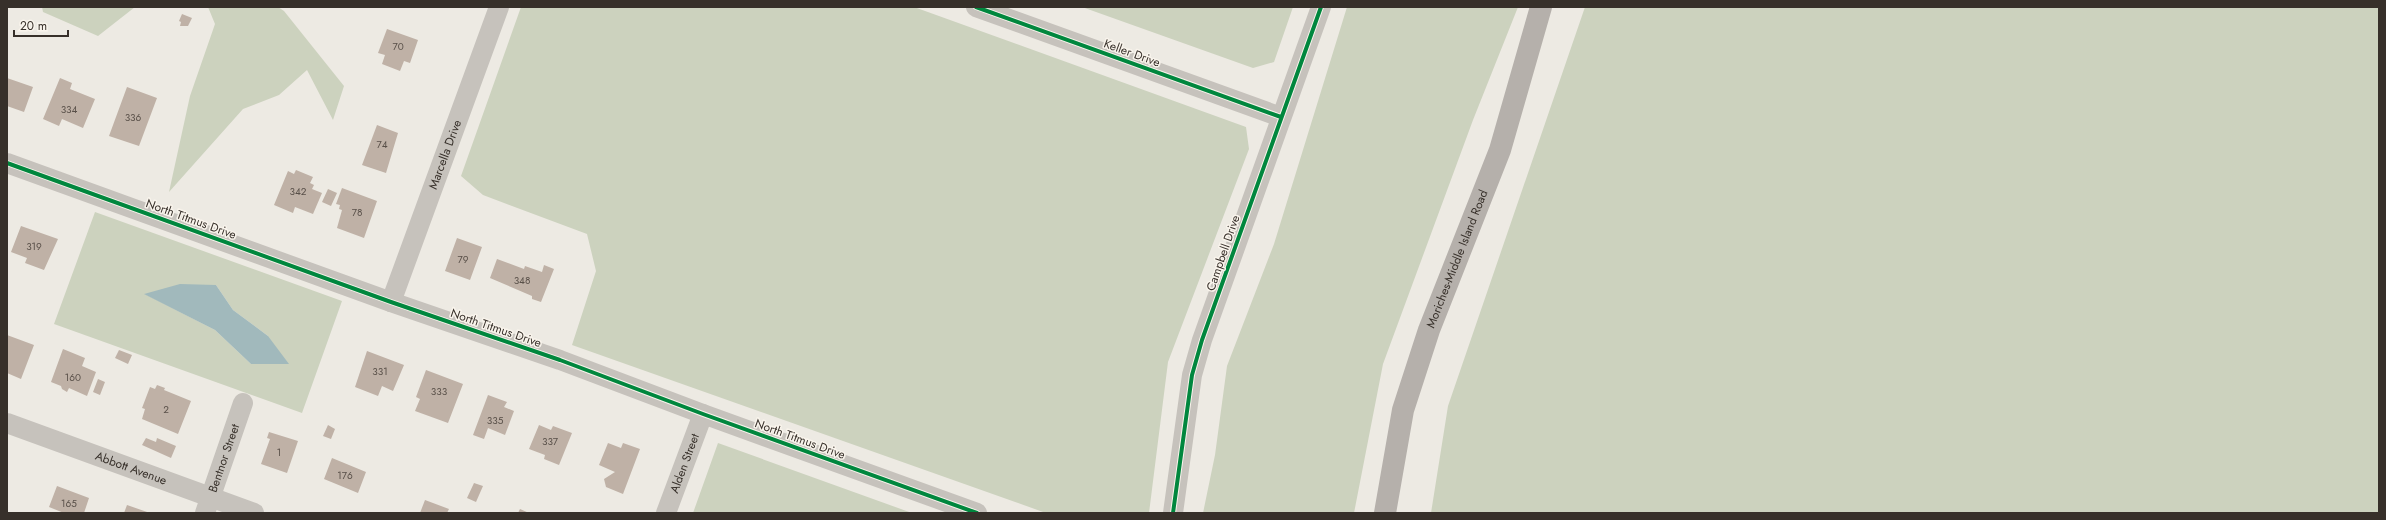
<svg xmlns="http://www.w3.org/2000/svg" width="2386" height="520" font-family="Jost,sans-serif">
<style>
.green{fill:#ccd2be;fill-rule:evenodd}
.water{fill:#a1b9bc}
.building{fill:#bfb1a6}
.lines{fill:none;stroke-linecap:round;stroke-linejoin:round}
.minor{stroke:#c6c2bc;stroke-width:20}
.major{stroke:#b5b0ab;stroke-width:22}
.cycleway-casing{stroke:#f9f4ec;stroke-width:6}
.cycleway{stroke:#00873e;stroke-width:4}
.labels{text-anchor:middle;stroke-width:3;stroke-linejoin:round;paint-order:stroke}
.number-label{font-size:10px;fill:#595049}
.street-label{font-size:12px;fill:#37302a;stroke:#f9f4ec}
</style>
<rect width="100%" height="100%" fill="#edeae3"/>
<path class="green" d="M42,7H135L98,36L43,12Z
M208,7H278L284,11L344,86L333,120L307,70L279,95L243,109L169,192L190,96L215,24Z
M521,7H914L1246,127L1249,149L1168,362L1149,513H1046L572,345L596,271L587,234L483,195L461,176Z
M1082,7H1293L1274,62L1253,68Z
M1347,7H1518L1473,120L1383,364L1354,513H1203L1215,455L1227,366L1274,244Z
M1585,7H2379V513H1431L1448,406Z
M95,212L342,301L302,413L54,324ZM216,285L233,310L268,336L251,364L215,330L145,294Z
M718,443L912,513H693Z"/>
<path class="water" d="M180,284L216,285L233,310L268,336L289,364H251L215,330L144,294Z"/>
<path class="building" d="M182,14L192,18L188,26H180L181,22L179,21Z
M387,29L418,40L410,63L404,61L400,71L382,64L385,55L378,53Z
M7,78L33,87L24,112L7,106Z
M60,78L72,83L70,89L95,99L83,128L62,119L59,126L43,119Z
M127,87L157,98L139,146L109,136Z
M377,125L398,133L386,173L362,165Z
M296,170L313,177L310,183L314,185L312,189L322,193L313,214L295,207L293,213L274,205L288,171L294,174Z
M342,188L377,201L364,238L337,228L342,210L339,209L340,205L336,204Z
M328,189L337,193L331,206L322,202Z
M21,226L58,239L44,270L25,263L27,258L11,252Z
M457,238L482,247L470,280L445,271Z
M497,259L524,269L525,266L542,272L544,265L554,269L541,302L532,299V296L490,278Z
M7,335L34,345L21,379L7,373Z
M63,349L85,358L82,366L96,372L87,396L69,388L67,392L62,389L61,386L51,382Z
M119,350L132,355L128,364L115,358Z
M367,351L404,365L393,391L382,386L378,396L355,387Z
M426,370L463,384L448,423L415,411L420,399L416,397Z
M98,379L105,382L100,395L93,392Z
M157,385L165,388L164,390L191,401L178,434L142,419L145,409L142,408L150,387L155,389Z
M488,395L507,402L504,407L514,411L505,435L488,428L484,439L473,435Z
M328,425L335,429L331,439L323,436Z
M539,425L551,430L553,426L572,433L559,465L544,459L545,455L529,449Z
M269,432L298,441L287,473L261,464L270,439L267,438Z
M146,438L156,442L157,438L176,446L171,458L142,445Z
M608,443L621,448L623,443L640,449L623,494L606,487L604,479L615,472L599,465Z
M332,458L366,472L358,493L324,479Z
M474,483L483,486L476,502L467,498Z
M57,486L89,498L84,513H64L49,507Z
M425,500L449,509L447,513H420Z
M127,505L150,513H124Z
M520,509L529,513H518Z"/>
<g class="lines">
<g class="minor">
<path d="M976,7L1281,117"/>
<path d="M7,163L391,302L560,360L703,414L977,513"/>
<path id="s1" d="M391,302L499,7"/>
<path id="s2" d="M7,423L254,513"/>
<path id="s3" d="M205,513L243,403"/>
<path id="s4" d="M666,513L703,414"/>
<path d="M1173,513L1192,375L1202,340L1321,7"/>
</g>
<path class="major" id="s5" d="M1385,513L1403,410L1429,330L1500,150L1541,7"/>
<defs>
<path id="cycleway" d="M976,7L1281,117
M7,163L391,302L560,360L703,414L977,513
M1173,513L1192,375L1202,340L1321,7"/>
</defs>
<use href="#cycleway" class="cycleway-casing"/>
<use href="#cycleway" class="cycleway"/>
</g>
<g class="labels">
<g class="number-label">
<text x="398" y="50">70</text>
<text x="69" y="113">334</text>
<text x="133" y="121">336</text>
<text x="382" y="148">74</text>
<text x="298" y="195">342</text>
<text x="357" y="216">78</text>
<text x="34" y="250">319</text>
<text x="463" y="263">79</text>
<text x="522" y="284">348</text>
<text x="380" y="375">331</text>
<text x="73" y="381">160</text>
<text x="439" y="395">333</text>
<text x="166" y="413">2</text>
<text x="495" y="424">335</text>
<text x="550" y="445">337</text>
<text x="279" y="456">1</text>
<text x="345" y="479">176</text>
<text x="69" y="507">165</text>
</g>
<g class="street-label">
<text transform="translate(1132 53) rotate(20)" y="4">Keller Drive</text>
<text dy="4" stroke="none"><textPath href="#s1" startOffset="157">Marcella Drive</textPath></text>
<text transform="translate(191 219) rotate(20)" y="4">North Titmus Drive</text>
<text transform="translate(1223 253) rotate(-71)" y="4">Campbell Drive</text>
<text dy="4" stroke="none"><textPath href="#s5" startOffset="265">Moriches-Middle Island Road</textPath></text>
<text transform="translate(496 328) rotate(19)" y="4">North Titmus Drive</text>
<text transform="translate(800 439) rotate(20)" y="4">North Titmus Drive</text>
<text dy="4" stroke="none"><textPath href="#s3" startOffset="58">Bentnor Street</textPath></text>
<text dy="4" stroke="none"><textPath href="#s4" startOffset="53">Alden Street</textPath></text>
<text dy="4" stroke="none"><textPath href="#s2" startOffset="132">Abbott Avenue</textPath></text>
</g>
</g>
<rect width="2386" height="520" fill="none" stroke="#37302a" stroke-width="16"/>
<path d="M14 30v6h54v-6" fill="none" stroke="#37302a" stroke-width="2"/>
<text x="20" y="30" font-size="12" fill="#37302a" stroke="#f9f4ec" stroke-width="3" paint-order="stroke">20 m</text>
</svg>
